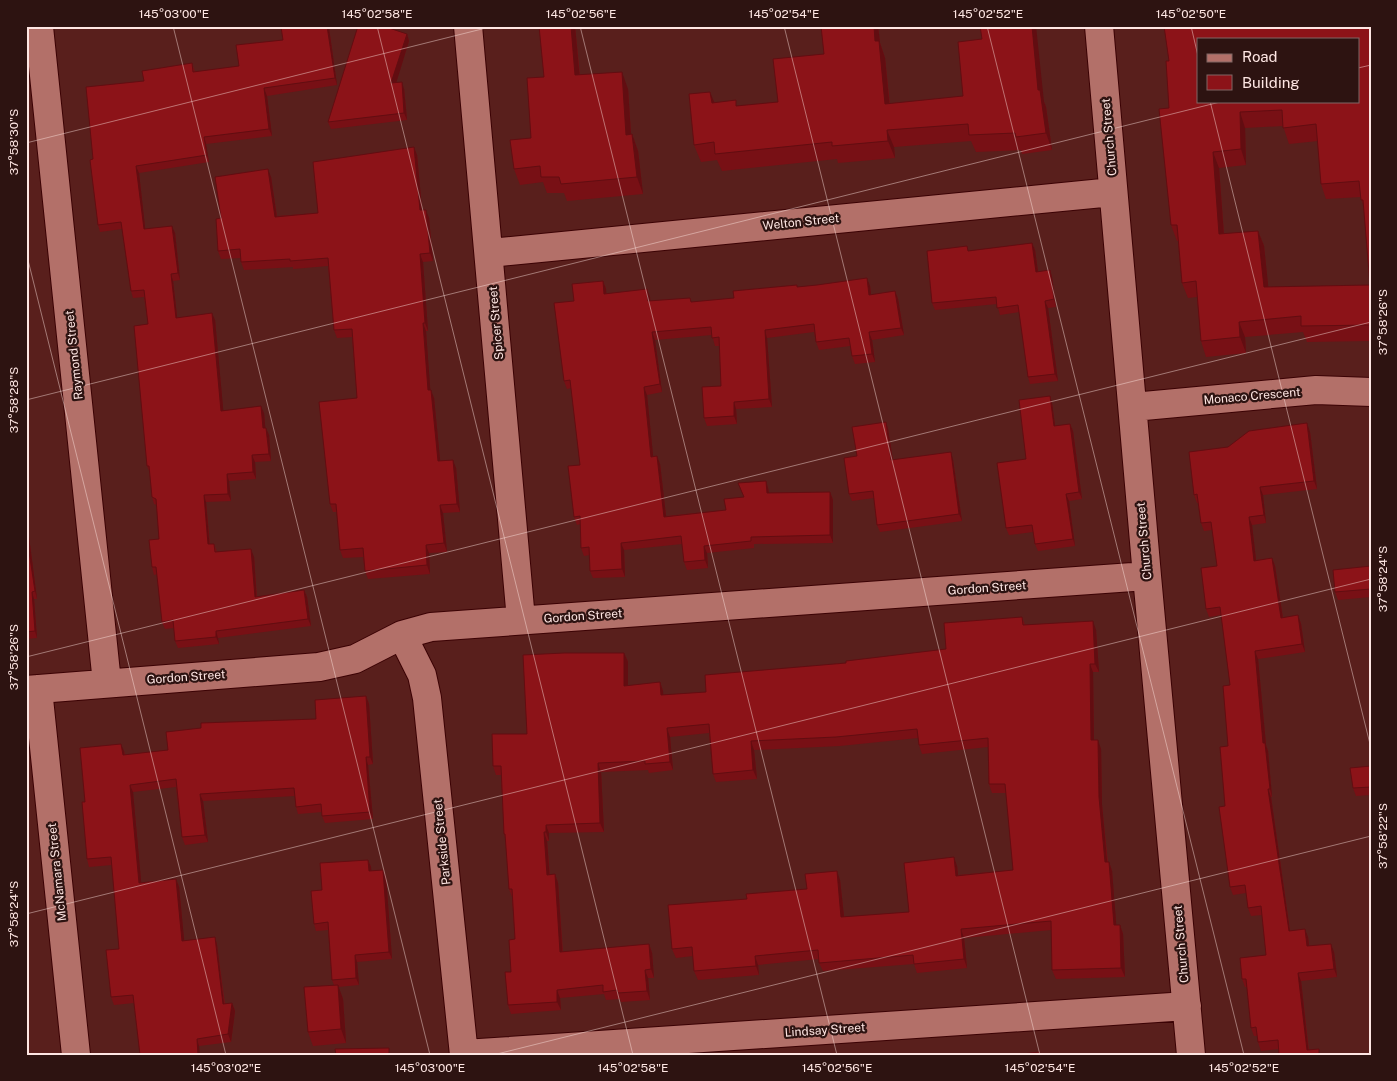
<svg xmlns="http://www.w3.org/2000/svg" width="1397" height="1081" font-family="'Public Sans',sans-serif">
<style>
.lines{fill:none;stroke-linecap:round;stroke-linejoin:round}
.minor-casing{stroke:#3b0204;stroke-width:30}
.minor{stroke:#b37069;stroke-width:28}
.wall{fill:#781015;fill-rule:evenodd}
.shaded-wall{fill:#620d11}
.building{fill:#8c1318;stroke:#620d11;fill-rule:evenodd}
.ticks{fill:none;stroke:#fee6e3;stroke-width:1;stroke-opacity:0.45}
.labels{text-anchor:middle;stroke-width:4.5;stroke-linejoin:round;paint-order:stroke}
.street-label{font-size:12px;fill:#fee6e3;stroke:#2d1311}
.neatline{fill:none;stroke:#fee6e3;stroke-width:2}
.ticks-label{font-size:12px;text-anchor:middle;fill:#fee6e3}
</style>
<rect width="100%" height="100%" fill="#591f1c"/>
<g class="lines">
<defs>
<path id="minor" d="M468,26L521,620
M1099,26L1147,576L1191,1055
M39,27L107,683
M490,253L1113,192
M1133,407L1316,390L1371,392
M402,635L422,675L427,698L464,1055
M38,689L76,1055
M26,690L319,667L355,659L402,635L431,627L1147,576
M464,1054L1187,1006"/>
</defs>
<use href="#minor" class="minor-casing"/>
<use href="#minor" class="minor"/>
</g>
<path class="wall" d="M539,26H575L580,75L628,89L631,134H632L638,151L643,194L567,201L564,193H547L543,182L520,185L514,169L531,138L544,77Z
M821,26H878L880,43L885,58L890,104L1044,102L1046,107L1052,150L1022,154L1021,150L976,152L971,141L894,147L895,158L838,163L837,159L722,171L717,160L701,162L694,145L714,102L738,106L778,102L824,54Z
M1371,26V341L1307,342L1303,332L1245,337L1246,353L1206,357L1201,341L1197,297L1188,298L1182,283L1178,241H1177L1171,225L1169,61ZM1283,126L1289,144L1318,141L1321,184L1326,199L1361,197L1364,208L1370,285L1268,287L1264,246L1258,231L1224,234L1219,168L1246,165L1245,128Z
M329,28L337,85L267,96L272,136L206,144L209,162L139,173L145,229L175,233L180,280L173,281L177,317L215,320L223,410L264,413L265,428L269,435L271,461L255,462L256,479L229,481L231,501L206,502L210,544H214L217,552L254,557L257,597L304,590L307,597L311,626L218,638L219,644L178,648L175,641L174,628L165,629L162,622L157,574L154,575L152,567L159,539L157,505L154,504L152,497L150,473L147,466L148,324L144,297L133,298L131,291L122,229L100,232L98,225L93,159L144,81L192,63L195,72L239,66L283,40Z
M407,34L409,41L396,82L404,89L407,120L331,129L328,122Z
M417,155L422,210L429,218L433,261L423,262L428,331H426L430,390L434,398L440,461L456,468L460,512L443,513L447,552L429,553L430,574L368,579L365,571L363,557L343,558L340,550L337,512H333L330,504L357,398L352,337L337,338L334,330L328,266L293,269V267L244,270L241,262V258L221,259L218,251L221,218L271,177L277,216L318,213Z
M1032,243L1035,250L1038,272L1050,270L1052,277L1056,307L1048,308L1058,381L1030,384L1028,377L1019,312L1000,315L997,304L935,310L932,303L969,251Z
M603,281L606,289V293L650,297V301L692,302L734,298L798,287L870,286L871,295L895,291L898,299L904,335L872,340L875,362L855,364L852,356L850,346L819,350L816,342L814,332L767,338L772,407L736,409L737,424L707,426L704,418L721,386L719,346H715L712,335L655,340L662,392L647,395L653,457L657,456L660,464L666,516L726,510L766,481L768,488L769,493L830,492L833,500V543L754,544V548L707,553L708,568L687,570L684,562L682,544L624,550L625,577L593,578L590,571V555L584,556L581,548L580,524L577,525L574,517L580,465L571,388L567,389L564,381L574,301Z
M1050,396L1052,403L1055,426L1070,424L1073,431L1082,499L1069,501L1075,546L1038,551L1035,544L1033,532L1009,535L1006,528L1026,459Z
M886,422L888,429L893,460H953L962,521L880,532L877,525L874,498L852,501L849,494L857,456Z
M1310,432L1317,489L1263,495L1266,523L1252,525L1256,560L1272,558L1275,566L1283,618L1298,615L1301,624L1305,652L1258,659L1266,745L1268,751L1272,797H1271L1290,930L1308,937L1309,946L1334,952L1337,977L1301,981L1309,1050L1321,1055L1279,1049L1261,1051L1258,1042L1257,1036H1254L1251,1028L1247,987H1245L1242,979L1266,955L1262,915L1251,916L1248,908L1246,893L1233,895L1230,887L1225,806L1230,685L1221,615L1209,617L1206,609L1217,566L1212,530L1204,531L1201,523L1198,503H1197L1194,495L1228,447Z
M26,509L29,537L37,599H34L37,638L26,639Z
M1371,566V597L1338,600L1335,592Z
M1022,617L1025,625L1096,630L1099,672H1093L1094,740L1101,749L1102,805L1108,862H1109L1112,871L1116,925H1120L1123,934L1125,977L1056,979L1052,970L1051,930L964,938L967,968L917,973L914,964L823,971L819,963V959L758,965L759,975L698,980L694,971L693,956L676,958L672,949L747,899L807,889L840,880L844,917L909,912L957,866L958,875L1013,870L1006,793H992L989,784L988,747L922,754L919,745L918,738L840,746L754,750L757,779L716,782L713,774L709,733L670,737L673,770L649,773L648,770L601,772L604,832L549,833V841H547L550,875L555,874L558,883L563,952L649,944L652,953L654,978H648L650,1000L621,1002L620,999L606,1000L604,994L560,998L561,1010L511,1014L508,1005L515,939L512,897L509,889L506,841L504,834L501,775H496L493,766L527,734L624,653L628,662V686L660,682L663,691V695L706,692L846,663L946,649Z
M366,696L369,704L373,764L368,765L373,819L325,823L322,816V812L298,814L296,807L295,796L203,801L208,842L185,845L182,837L176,787L133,792L141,883L176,879L179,887L184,941L215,937L217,945L225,1004L232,1003L235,1011L231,1042L199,1046L134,1003L114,1005L111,997L119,949L112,865L89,867L87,859L85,802L124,751L125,755L168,750L316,719Z
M1371,766V795L1356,796L1353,788Z
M368,860L371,867V871L383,870L386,877L392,959L357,962L359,985L338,987L343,999L346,1043L313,1046L308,1032L334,985L332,980L328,930L316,931L314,924L322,890Z"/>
<path class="shaded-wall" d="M327,26H328L329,28L337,85L335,78Z
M571,26H575L581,92L575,75Z
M874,26H878L880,43L885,58L891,121L885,104L875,41Z
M1032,26H1036L1044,102L1046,107L1052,150L1046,133L1038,90Z
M407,34L409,41L394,90L391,83Z
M622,72L628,89L632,151L626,135Z
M402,82L404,89L407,120L404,113Z
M264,88L267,96L272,136L269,129Z
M710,92L717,109L712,103Z
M1240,112L1245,128L1246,165L1241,149Z
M887,130L894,147L895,158L888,141Z
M632,134L638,151L643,194L637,177Z
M204,137L206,144L209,162L207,155Z
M414,147L417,155L423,219L420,210Z
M1213,152L1219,168L1225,250L1219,234Z
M136,166L139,173L146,236L144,229Z
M268,169L271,177L278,225L275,217Z
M426,210L429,218L433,261L430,253Z
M172,226L175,233L180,280L178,273Z
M1258,231L1264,246L1270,303L1264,287Z
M1032,243L1035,250L1039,279L1036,272Z
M420,254L423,262L428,331L425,323Z
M1050,270L1052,277L1056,307L1054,299Z
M171,274L173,281L178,325L176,318Z
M867,278L870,286L872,303L869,295Z
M603,281L606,289L607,301L604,294Z
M647,289L650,297L651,309L648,301Z
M895,291L898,299L904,335L901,328Z
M1045,301L1048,308L1058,381L1055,374Z
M212,313L215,320L224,418L221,411Z
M1239,322L1245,337L1246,353L1240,337Z
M423,323L426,331L431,399L428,390Z
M765,330L767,338L772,407L769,399Z
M652,332L655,340L662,392L660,384Z
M869,332L872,340L875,362L872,354Z
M644,387L647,395L654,465L651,457Z
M431,390L434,398L441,469L438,461Z
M1050,396L1052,403L1056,433L1054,426Z
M734,402L736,409L737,424L734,416Z
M261,406L264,413L266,435L263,428Z
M886,422L888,429L894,467L891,460Z
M1307,423L1310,432L1317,489L1314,481Z
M1070,424L1073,431L1082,499L1079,492Z
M266,428L269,435L271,461L269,454Z
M951,452L953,460L962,521L959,514Z
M252,455L255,462L256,479L253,472Z
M657,456L660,464L667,524L664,517Z
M453,460L456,468L460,512L457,504Z
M227,474L229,481L231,501L228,494Z
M766,481L768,488L770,500L767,493Z
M1260,487L1263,495L1266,523L1264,515Z
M830,492L833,500V543L830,535Z
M1066,494L1069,501L1075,546L1073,539Z
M204,495L206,502L210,551L208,544Z
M440,505L443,513L447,552L444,543Z
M26,509L29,537L37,599L35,591L26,532Z
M1249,517L1252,525L1257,569L1254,561Z
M621,543L624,550L625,577L622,569Z
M426,545L429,553L430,574L427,565Z
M704,546L707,553L708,568L705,560Z
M251,549L254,557L257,604L255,597Z
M1272,558L1275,566L1284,626L1281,618Z
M304,590L307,597L311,626L308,619Z
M32,592L34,599L37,638L35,631Z
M1298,615L1301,624L1305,652L1302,644Z
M1093,621L1096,630L1099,672L1095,664Z
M216,631L218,638L219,644L216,637Z
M1255,651L1258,659L1266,745L1268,751L1272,797L1270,789L1263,743Z
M624,653L628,662V695L624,686Z
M1090,664L1093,672L1094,749L1091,740Z
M660,682L663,691L664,704L661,695Z
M366,696L369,704L373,764L370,757Z
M667,728L670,737L673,770L670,762Z
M1098,740L1101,749L1102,805L1108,871L1105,862L1099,797Z
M751,741L754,750L757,779L753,770Z
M121,744L124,751L125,763L123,755Z
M366,757L368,765L373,819L370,812Z
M598,763L601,772L604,832L600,823Z
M130,785L133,792L142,891L139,883Z
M1268,789L1271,797L1291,939L1289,931Z
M200,794L203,801L208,842L205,835Z
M546,825L549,833V841L546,832Z
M544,832L547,841L550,883L547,875Z
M954,857L957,866L959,884L956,876Z
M368,860L371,867L372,878L369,871Z
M1109,862L1112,871L1117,934L1114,925Z
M383,870L386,877L392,959L389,952Z
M837,871L840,880L845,926L841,917Z
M555,874L558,883L563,961L560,952Z
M176,879L179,887L185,949L182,941Z
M1120,925L1123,934L1125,977L1121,968Z
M961,929L964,938L967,968L964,959Z
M1305,929L1308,937L1310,954L1307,946Z
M215,937L217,945L225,1012L223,1004Z
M649,944L652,953L654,978L651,969Z
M1331,944L1334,952L1337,977L1334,969Z
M355,955L357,962L359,985L356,978Z
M755,956L758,965L759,975L756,966Z
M645,970L648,978L650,1000L647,991Z
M1298,973L1301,981L1309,1055L1307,1050Z
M338,985L343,999L346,1043L341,1029Z
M557,990L560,998L561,1010L557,1002Z
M232,1003L235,1011L231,1042L228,1034Z
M197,1039L199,1046L200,1055H198Z"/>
<path class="building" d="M290,26H327L335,78L264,88L269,129L204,137L207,155L136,166L144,229L172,226L178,273L171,274L176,318L212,313L221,411L261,406L263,428H266L269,454L252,455L253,472L227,474L228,494L204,495L208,544H214L215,552L251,549L255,597L304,590L308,619L216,631V637L175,641L173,620L162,622L156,567H152L149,540L159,539L156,499L152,497L149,466H147L134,326L148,324L144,290L131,291L121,222L98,225L90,160L93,159L86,87L144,81L142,71L192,63L193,72L239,66L236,45L283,40L281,27Z
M358,26H383L407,34L391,83L402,82L404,113L328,122Z
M539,26H571L575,75L622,72L626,135L632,134L637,177L561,184L559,177H541L540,166L514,169L510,140L531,138L527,78L544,77Z
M821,26H874L875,41H879L885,104L963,96L958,42L982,39L980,26H1032L1038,90H1040L1046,133L1016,137L1015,133L969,135L968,124L887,130L888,141L832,146V142L715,154L714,142L694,145L689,94L710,92L712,103L736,100V106L778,102L773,59L824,54Z
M1164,26H1371V325L1301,326V316L1239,322L1240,337L1201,341L1196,281L1182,283L1177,225H1171L1159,109L1169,108L1166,61H1169ZM1198,39H1358V101H1198ZM1282,110L1283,128L1316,124L1321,184L1359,181L1361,200H1363L1370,285L1264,287L1258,231L1219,234L1213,152L1241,149L1240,112Z
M414,147L420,210H426L430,253L420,254L425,323H423L428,390H431L438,461L453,460L457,504L440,505L444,543L426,545L427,565L365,571L363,548L340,550L336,504H330L319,402L357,398L352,329L334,330L328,258L290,261V259L241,262L240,249L218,251L216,219L221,218L215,177L268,169L275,217L318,213L313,162Z
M1032,243L1036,272L1050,270L1054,299L1045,301L1055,374L1028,377L1018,305L997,308L996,297L932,303L927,251L967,246L968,251Z
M867,278L869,295L895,291L901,328L869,332L872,354L852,356L849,338L816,342L814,324L765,330L769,399L734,402V416L704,418L702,387L721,386L719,337L712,338L711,327L652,332L660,384L644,387L651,457L657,456L664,517L726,510L724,499L744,497L738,483L766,481L767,493L830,492V535L751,537V541L704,546L705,560L684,562L681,536L621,543L622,569L590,571L589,547L581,548L580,516L574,517L568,466L580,465L570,380L564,381L554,303L574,301L572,284L603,281L604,294L647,289L648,301L690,298L691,302L734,298L733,291L797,285V287L817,285Z
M1050,396L1054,426L1070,424L1079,492L1066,494L1073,539L1035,544L1032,525L1006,528L997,463L1026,459L1019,400Z
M886,422L891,460L951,452L959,514L877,525L873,491L849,494L844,458L857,456L852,427Z
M1307,423L1314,481L1260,487L1264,515L1249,517L1254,561L1272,558L1281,618L1298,615L1302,644L1255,651L1263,743H1265L1270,789H1268L1289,931L1305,929L1307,946L1331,944L1334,969L1298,973L1307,1050L1319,1049V1055H1279L1278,1040L1258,1042L1256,1027L1251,1028L1246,979H1242L1240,958L1266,955L1261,906L1248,908L1245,885L1230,887L1219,807L1225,806L1220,747L1228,746L1223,686L1230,685L1220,607L1206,609L1201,568L1217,566L1211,522L1201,523L1197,494L1194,495L1189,452L1228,447L1249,431Z
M26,532L35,591L32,592L35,631L26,632Z
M1371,566V589L1335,592L1333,570Z
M1022,617L1023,625L1093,621L1095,664H1090L1091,740H1098L1099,797L1105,862H1109L1114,925H1120L1121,968L1052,970L1051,921L961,929L964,959L914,964L913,955L819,963L818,950L755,956L756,966L694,971L692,947L672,949L668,905L747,899L746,894L807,889L805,874L837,871L841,917L909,912L904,863L954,857L956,876L1013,870L1005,784H989L988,738L919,745L917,729L836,737L751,741L753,770L713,774L709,724L667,728L670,762L645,764V761L598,763L600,823L546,825V832H544L547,875L555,874L560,952L649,944L651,969L645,970L647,991L618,993L617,990L603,992V985L557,990V1002L508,1005L505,972H511L509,940L515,939L512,889H509L505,834H504L501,766H493L492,734H527L523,655L564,653H624V686L660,682L661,695L706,692L705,675L846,663V661L946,649L944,623Z
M366,696L370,757H366L370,812L322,816L321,804L296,807L294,788L200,794L205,835L182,837L176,779L130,785L139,883L176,879L182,941L215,937L223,1004L232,1003L228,1034L197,1039L198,1055H140L133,995L111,997L106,950L119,949L111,857L87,859L82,802H85L80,748L121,744L123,755L168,750L166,732L201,728V723L316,719L315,700Z
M1371,766V787L1353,788L1350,768Z
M368,860L369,871L383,870L389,952L355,955L356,978L332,980L328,922L314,924L311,891L322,890L320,863Z
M338,985L341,1029L308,1032L304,987Z
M389,1048V1055H336L335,1049Z
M1039,1052V1055H1014Z"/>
<path class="ticks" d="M173,26L430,1055M377,26L633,1055M580,26L837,1055M784,26L1040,1055M987,26L1244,1055M1191,26L1198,56M1358,68L1371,65M1210,101L1371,748M26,143L494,26M26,252L226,1055M26,400L1224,101M26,657L1371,322M26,914L1371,579M493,1055L1371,836"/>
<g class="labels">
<g class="street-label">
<text transform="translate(1109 137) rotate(-95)" y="4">Church Street</text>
<text transform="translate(801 222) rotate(-6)" y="4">Welton Street</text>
<text transform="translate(496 323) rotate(-95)" y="4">Spicer Street</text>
<text transform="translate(74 355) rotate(-96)" y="4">Raymond Street</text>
<text transform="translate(1252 396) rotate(-5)" y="4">Monaco Crescent</text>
<text transform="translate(1144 541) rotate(-95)" y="4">Church Street</text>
<text transform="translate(987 588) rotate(-4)" y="4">Gordon Street</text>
<text transform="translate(583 616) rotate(-4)" y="4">Gordon Street</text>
<text transform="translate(186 677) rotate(-4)" y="4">Gordon Street</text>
<text transform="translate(442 842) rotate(-96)" y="4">Parkside Street</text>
<text transform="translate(57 872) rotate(-96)" y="4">McNamara Street</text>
<text transform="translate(1181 944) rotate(-95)" y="4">Church Street</text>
<text transform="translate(825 1030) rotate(-4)" y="4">Lindsay Street</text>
</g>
</g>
<rect width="1397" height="1081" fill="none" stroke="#2d1311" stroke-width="55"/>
<rect x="1197" y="38" width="162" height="65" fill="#2d1311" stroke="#816765"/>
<rect x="1207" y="54" width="25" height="8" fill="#b37069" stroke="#816765"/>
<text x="1242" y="62" font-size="15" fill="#fee6e3">Road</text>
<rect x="1207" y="75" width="25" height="15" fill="#8c1318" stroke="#816765"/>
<text x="1242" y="88" font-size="15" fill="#fee6e3">Building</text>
<rect x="28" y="28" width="1342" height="1026" class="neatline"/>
<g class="ticks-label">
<text x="174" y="18">145°03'00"E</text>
<text x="377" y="18">145°02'58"E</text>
<text x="581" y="18">145°02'56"E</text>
<text x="784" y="18">145°02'54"E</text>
<text x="988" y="18">145°02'52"E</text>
<text x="1191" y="18">145°02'50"E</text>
<text transform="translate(14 142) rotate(-90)" y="4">37°58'30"S</text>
<text transform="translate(1383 322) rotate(-90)" y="4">37°58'26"S</text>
<text transform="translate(14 400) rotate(-90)" y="4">37°58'28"S</text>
<text transform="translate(1383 579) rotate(-90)" y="4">37°58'24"S</text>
<text transform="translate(14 657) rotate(-90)" y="4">37°58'26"S</text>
<text transform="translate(1383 836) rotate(-90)" y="4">37°58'22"S</text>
<text transform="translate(14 914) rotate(-90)" y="4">37°58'24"S</text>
<text x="226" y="1072">145°03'02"E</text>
<text x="430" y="1072">145°03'00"E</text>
<text x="633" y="1072">145°02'58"E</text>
<text x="837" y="1072">145°02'56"E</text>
<text x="1040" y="1072">145°02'54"E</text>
<text x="1244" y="1072">145°02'52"E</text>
</g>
</svg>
